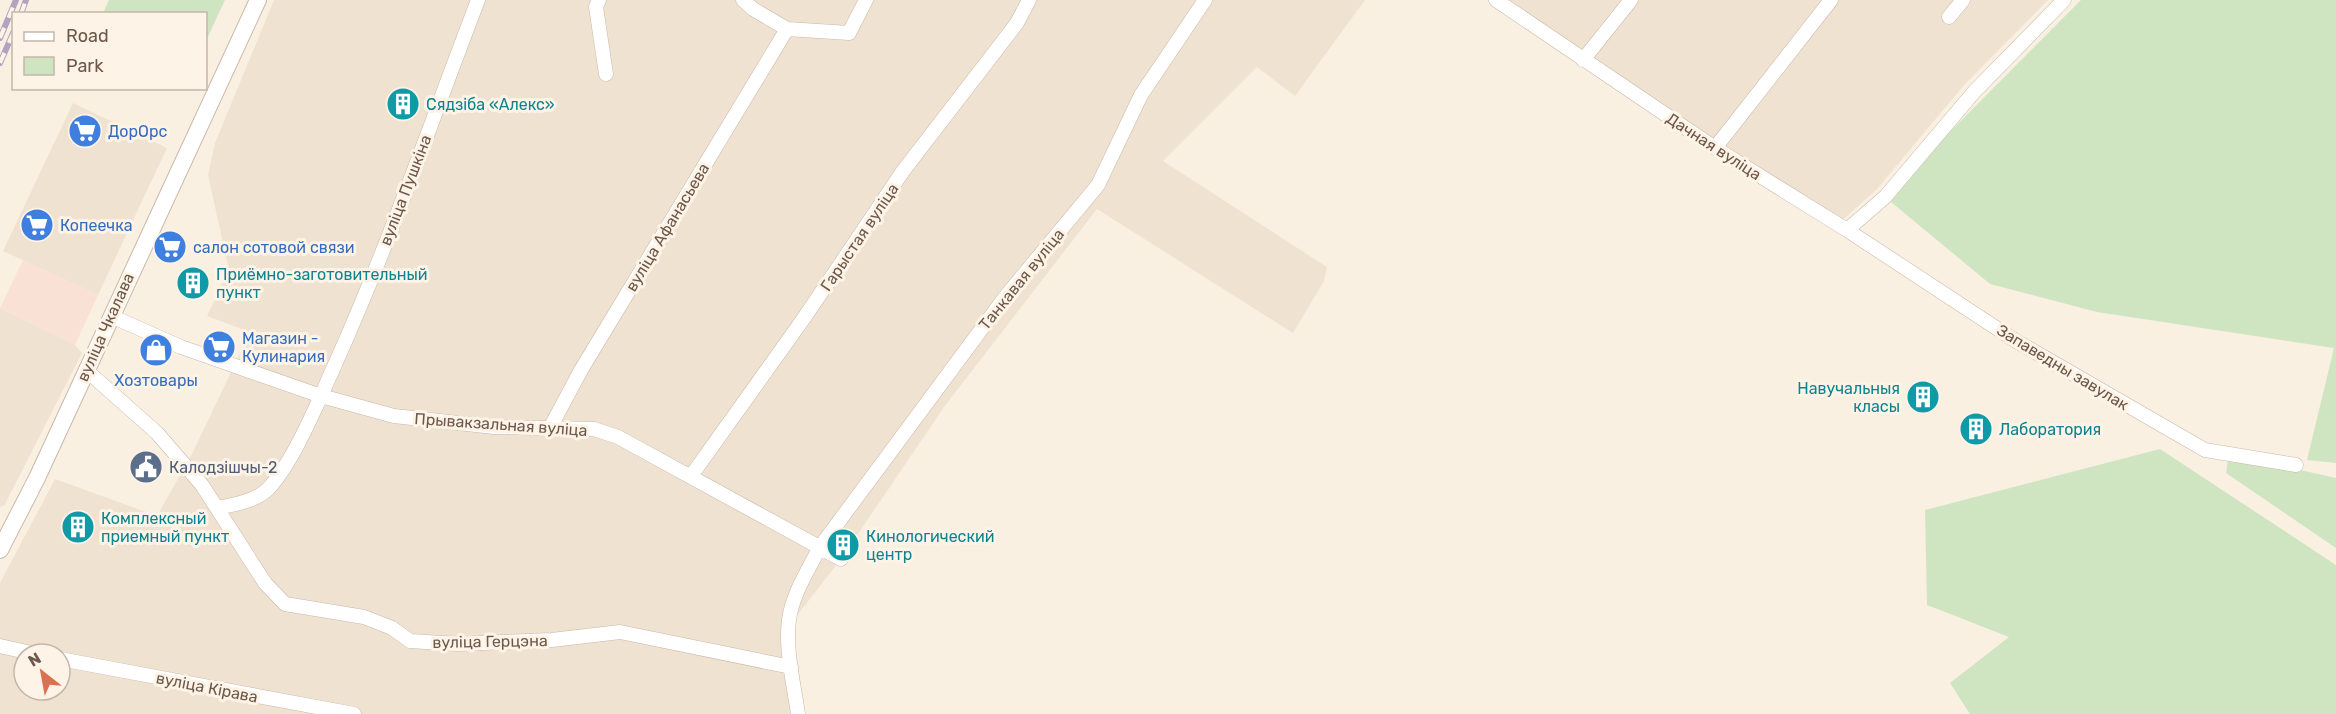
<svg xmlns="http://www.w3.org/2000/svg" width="2336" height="714" font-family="Rubik,sans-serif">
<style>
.residential{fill:#f0e2d0;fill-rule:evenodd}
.commercial{fill:#f9e1d6}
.green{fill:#cfe5c2}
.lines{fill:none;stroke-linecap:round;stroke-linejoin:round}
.minor-casing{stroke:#c8b8aa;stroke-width:15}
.tertiary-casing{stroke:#c8b8aa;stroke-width:18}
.minor{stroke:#fff;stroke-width:14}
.tertiary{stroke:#fff;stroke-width:16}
.rail-casing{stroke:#b3a2c0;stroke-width:6}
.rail{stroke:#fdf4e7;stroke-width:4;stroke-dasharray:11;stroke-linecap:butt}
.labels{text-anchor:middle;stroke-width:6;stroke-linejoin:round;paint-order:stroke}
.culture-label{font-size:16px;fill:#0d838f;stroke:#fdf4e7;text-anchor:start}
.shop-label{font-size:16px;fill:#366cbe;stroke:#fdf4e7;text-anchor:start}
.street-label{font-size:16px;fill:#6d584b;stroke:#fdf4e7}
.service-label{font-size:16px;fill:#4e5e75;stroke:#fdf4e7;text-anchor:start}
</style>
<rect width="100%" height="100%" fill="#f9f0e1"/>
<path class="residential" d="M274,0H1365L1295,96L1257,67L1163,161L1327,267L1324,281L1293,333L1097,209L944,407L841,559L792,622L805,714H0V583L55,479L157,516L193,452L250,332L207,316L229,270L208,175L215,143ZM24,654H60V690H24Z
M1496,0H2048L1965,84L1877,189L1838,224Z
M73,103L167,148L98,295L3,251Z
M0,308L75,345L82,353L4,506L0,507Z"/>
<path class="commercial" d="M23,260L98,295L75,345L0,308Z"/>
<path class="green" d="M109,0H225L206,41V14L103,13Z
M2081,0H2336V463L2307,460L2334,348L2097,312L1990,284L1885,197Z
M2160,449L2336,565V714H1970L1950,683L2009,637L1927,605L1925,510Z
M2229,454L2336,478V548L2226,473Z"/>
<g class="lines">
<defs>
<path id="minor" d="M599,0L596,7L606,74
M743,0L753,9L787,29L849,33L866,0
M1496,0L1715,148L1847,230L2016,341L2205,450L2296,465
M1949,17L1963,0
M1583,60L1631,0
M1715,148L1831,0
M1847,230L1885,197L1974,92L2064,0
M111,316L181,347L321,396L394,416L494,427L594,429L618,437L841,559
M86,370L157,433L202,485L265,583L285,604L364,617L392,628L410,641L458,644L552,640L620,632L791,667
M550,428L581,370L787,29
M691,476L804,318L903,171L1017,23L1029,0
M218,508C235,504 256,501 268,489C294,461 317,404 333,369C387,249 431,123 478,0
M0,646L36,654
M60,659L354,714
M798,714C794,685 785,650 789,620C792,595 808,570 820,547L1006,296L1098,185L1141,95L1205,0"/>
<path id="tertiary" d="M0,550L37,478L258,0"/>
</defs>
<use href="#minor" class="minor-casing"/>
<use href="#tertiary" class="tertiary-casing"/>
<use href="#minor" class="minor"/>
<use href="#tertiary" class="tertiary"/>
<defs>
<path id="rail" d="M21,14L26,0
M0,38L16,0
M0,63L14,31"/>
</defs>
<use href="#rail" class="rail-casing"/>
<use href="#rail" class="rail"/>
</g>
<defs>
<symbol id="building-disc" viewBox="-11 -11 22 22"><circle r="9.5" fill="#0f9aa8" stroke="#fdf4e7"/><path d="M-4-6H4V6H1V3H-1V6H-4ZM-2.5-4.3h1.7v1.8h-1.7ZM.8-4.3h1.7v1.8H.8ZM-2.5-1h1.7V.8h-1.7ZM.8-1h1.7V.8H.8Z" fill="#fff"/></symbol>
<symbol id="supermarket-disc" viewBox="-11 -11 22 22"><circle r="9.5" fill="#3f7fe0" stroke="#fdf4e7"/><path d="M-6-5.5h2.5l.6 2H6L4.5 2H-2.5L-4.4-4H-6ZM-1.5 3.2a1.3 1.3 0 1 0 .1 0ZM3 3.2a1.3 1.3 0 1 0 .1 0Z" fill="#fff"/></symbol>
<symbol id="shop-disc" viewBox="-11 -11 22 22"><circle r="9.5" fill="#3f7fe0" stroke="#fdf4e7"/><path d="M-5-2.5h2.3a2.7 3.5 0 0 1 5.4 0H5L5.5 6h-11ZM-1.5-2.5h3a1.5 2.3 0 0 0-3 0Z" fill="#fff"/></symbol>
<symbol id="civic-disc" viewBox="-11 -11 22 22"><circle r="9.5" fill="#5c6f8a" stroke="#fdf4e7"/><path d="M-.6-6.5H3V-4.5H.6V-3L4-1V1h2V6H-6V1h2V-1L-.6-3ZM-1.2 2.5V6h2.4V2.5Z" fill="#fff"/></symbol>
</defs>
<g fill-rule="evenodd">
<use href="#building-disc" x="384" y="85" width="38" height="38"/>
<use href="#supermarket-disc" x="66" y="112" width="38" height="38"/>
<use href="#supermarket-disc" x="18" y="206" width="38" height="38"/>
<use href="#supermarket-disc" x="151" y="228" width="38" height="38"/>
<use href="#building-disc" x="174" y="264" width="38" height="38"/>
<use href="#supermarket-disc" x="200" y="328" width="38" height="38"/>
<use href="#shop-disc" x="137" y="331" width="38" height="38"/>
<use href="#building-disc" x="1904" y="378" width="38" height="38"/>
<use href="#building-disc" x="1957" y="410" width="38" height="38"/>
<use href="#civic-disc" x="127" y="448" width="38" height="38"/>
<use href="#building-disc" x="59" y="508" width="38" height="38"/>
<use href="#building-disc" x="824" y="526" width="38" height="38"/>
</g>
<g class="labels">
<g class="culture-label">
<text x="426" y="110">Сядзіба «Алекс»</text>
<text x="216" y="280">Приёмно-заготовительный<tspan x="216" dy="18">пункт</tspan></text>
<text x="1900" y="394" text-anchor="end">Навучальныя<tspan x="1900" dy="18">класы</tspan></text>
<text x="1999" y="435">Лаборатория</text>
<text x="101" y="524">Комплексный<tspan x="101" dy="18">приемный пункт</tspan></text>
<text x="866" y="542">Кинологический<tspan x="866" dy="18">центр</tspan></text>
</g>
<g class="shop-label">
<text x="108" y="137">ДорОрс</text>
<text x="60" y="231">Копеечка</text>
<text x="193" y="253">салон сотовой связи</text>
<text x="242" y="344">Магазин -<tspan x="242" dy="18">Кулинария</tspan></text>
<text x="156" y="386" text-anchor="middle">Хозтовары</text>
</g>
<g class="street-label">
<text transform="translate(1714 146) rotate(33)" y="6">Дачная вуліца</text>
<text transform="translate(405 190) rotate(-69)" y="6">вуліца Пушкіна</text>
<text transform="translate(667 227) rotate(-59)" y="6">вуліца Афанасьева</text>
<text transform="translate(859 237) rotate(-56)" y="6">Гарыстая вуліца</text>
<text transform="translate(1021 279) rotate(-51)" y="6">Танкавая вуліца</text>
<text transform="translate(105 327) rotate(-66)" y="6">вуліца Чкалава</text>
<text transform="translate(2063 367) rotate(31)" y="6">Запаведны завулак</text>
<text transform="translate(501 424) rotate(4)" y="6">Прывакзальная вуліца</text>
<text transform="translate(490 641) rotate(-1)" y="6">вуліца Герцэна</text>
<text transform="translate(207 687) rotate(11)" y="6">вуліца Кірава</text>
</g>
<g class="service-label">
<text x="169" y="473">Калодзішчы-2</text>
</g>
</g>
<rect x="12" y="12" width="195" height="78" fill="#fdf4e7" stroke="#c3b6a9" stroke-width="1.5"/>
<rect x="24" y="32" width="30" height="9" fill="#ffffff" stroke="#c3b6a9" stroke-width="1.5"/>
<text x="66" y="42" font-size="18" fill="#6d584b">Road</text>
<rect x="24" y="57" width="30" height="18" fill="#cfe5c2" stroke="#c3b6a9" stroke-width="1.5"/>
<text x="66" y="72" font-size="18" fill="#6d584b">Park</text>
<g transform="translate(42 672) rotate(329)"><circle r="28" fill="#fdf4e7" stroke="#c3b6a9" stroke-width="1.5"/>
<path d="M0-4.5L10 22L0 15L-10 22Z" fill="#d87252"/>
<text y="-9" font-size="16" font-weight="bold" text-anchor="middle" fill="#6d584b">N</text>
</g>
</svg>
